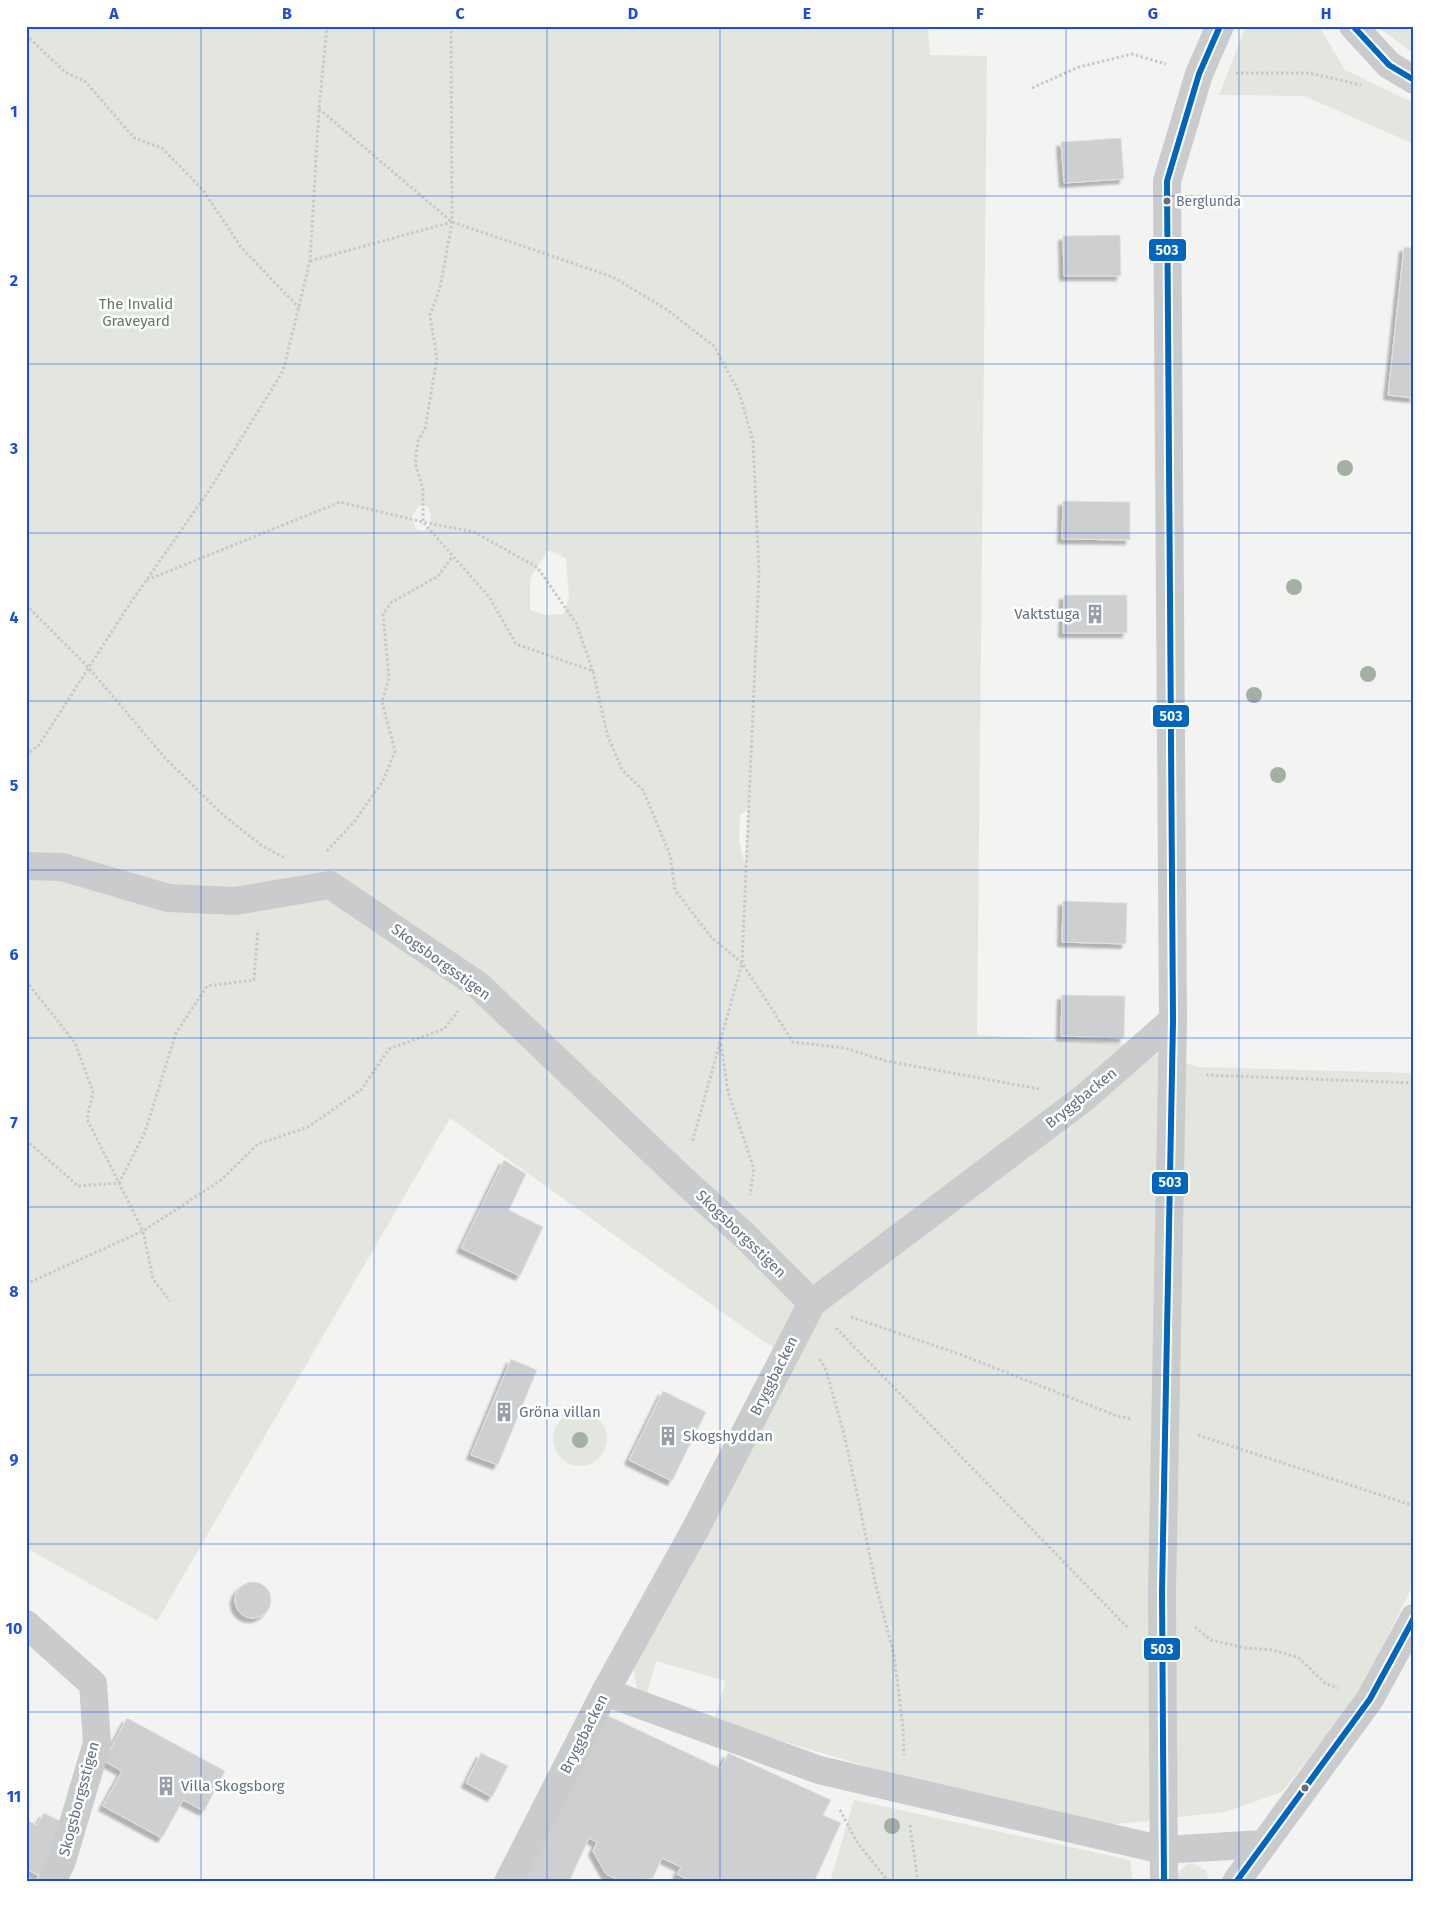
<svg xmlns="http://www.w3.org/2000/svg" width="1440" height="1908" font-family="'Fira Sans',sans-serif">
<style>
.green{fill:#e2e6df;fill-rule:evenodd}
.building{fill:#cecfd0;stroke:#e2e2e1;filter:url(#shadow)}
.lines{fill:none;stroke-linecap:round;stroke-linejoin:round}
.path{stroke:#c8c8c9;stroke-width:3;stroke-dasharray:2.5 2.5;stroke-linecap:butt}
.minor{stroke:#cacbcc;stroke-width:28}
.bus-1-casing{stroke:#fff;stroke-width:10}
.bus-1{stroke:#0065bd;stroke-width:6}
.tree{fill:#a4b0a2}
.grid{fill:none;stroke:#1d4ed8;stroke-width:1;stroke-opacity:0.55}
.bus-dot{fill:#627182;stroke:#fff;stroke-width:2}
.labels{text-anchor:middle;stroke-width:5;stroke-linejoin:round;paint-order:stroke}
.bus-label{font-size:14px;fill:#627182;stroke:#fff;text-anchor:start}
.park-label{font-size:15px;fill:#647961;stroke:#fff}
.poi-label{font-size:15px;fill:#627182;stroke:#fff;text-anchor:start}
.street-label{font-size:15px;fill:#627182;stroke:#fff}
.line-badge{stroke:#fff;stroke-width:2}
.badge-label{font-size:14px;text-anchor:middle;font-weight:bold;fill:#fff}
.neatline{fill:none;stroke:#1d4ed8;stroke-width:2}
.grid-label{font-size:16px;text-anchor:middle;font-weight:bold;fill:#1d4ed8}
</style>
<defs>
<filter id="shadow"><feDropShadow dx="-4.5" dy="4.5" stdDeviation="1" flood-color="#0004"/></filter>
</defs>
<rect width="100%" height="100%" fill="#f3f3f1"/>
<path class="green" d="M26,26H928L930,55L987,56L977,1035L1125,1044L1198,1067L1414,1073V1583L1359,1694L1282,1792L1225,1812L1100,1826L866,1766L714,1721L726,1681L656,1661L645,1700L636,1685L633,1663L794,1360L760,1339L450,1118L157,1621L26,1548ZM420,505L427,506L431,514L430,526L423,531L415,529L412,516ZM548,550L566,558L569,596L564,614L546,615L530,610V579ZM748,809L745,864L739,841L740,815Z
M1246,26H1319L1345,70L1414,103V144L1304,96L1219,95Z
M1377,26H1414V54Z
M553 1439a27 27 0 1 1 54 0a27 27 0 1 1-54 0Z
M854,1800L1130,1860L1133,1882H830Z
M1191,1863L1206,1870L1210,1882H1175C1176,1872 1183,1867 1191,1863Z"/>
<path class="building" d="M1121,138L1124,179L1064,183L1061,142Z
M1120,235L1121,276H1064L1063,236Z
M1404,247L1414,248V398L1388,395Z
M1063,501L1130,502V540L1062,539Z
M1064,595H1127V633H1063Z
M1063,901L1127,903L1126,944L1062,942Z
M1062,995L1125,996L1124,1038L1061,1036Z
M504,1160L526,1174L509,1210L543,1227L520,1276L461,1248Z
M511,1359L537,1370L498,1465L471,1455Z
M663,1391L706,1412L672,1481L629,1460Z
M235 1600a18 18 0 1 1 36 0a18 18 0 1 1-36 0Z
M600,1712L715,1766L721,1768L728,1753L831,1800L823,1815L841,1823L814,1882H693L677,1874L681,1867L662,1858L653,1878L623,1882L606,1874L593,1851L597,1842L589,1838L569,1882H530L522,1878Z
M127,1718L225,1771L204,1811L183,1800L162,1838L103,1806L122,1771L104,1761Z
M481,1753L508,1766L492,1797L466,1783Z
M44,1813L66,1824L40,1876L26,1869V1820L37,1825Z"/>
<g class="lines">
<path class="path" d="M451,26L452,222L440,288L430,315L437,358L425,429L418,441L415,463L423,489V522L490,598L516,644L593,671L607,734L622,770L643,790L670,855L675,890L711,937L742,963L793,1042L845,1048L886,1061L1040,1089
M26,35L65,72L86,82L134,138L162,148L203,190L241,247L299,308
M1236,73H1309L1361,85
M1032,88L1079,67L1132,54L1166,64
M319,109L452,222L613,277L666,309L714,346L739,392L753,441L759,572L742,963L692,1143
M310,261L452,222
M147,580L340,502L423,522L474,532L537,567L576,623L593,671
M26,605L88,667L166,759L222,814L261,845L285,858
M26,755L39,745L129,605L210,489L283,371L310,261L319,109L327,26
M327,851L354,822L383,781L395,751L382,702L389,678L383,614L392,602L438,576L453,556
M26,981L75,1043L93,1092L87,1119L143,1231L153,1279L170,1301
M721,1044L728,1092L754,1169L750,1195
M1206,1075L1414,1083
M26,1140L78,1186L119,1183L145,1132L176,1033L207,986L254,980L258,930
M26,1284L143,1231L220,1181L258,1144L308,1127L361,1090L389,1049L444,1029L458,1011
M851,1317L962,1355L1117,1416L1131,1419
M836,1328L1128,1628
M820,1359L826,1370L844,1434L858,1498L875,1582L894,1655L903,1727L904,1755
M1198,1435L1414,1506
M1195,1627L1211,1640L1246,1648L1273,1650L1299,1658L1326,1684L1338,1688
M840,1810L857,1842L889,1882
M910,1825L918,1882"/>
<path class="minor" d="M1353,26L1389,65L1414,80
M26,866L62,867L168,898L235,901L330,885L478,985L682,1179L744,1235L812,1303
M26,1624L93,1684L97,1743L62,1861L52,1882
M605,1692L819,1770L1163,1850L1263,1844
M508,1882L605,1692L696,1528L812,1303L1084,1098L1173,1020
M1164,1882L1162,1592L1173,1020L1167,181L1199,74L1220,26
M1236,1882L1370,1699L1414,1618"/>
<defs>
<path id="bus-1" d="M1353,26L1389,65L1414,80
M1164,1882L1162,1592L1173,1020L1167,181L1199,74L1220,26
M1236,1882L1370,1699L1414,1618"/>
</defs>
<use href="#bus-1" class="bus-1-casing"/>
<use href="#bus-1" class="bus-1"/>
</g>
<g class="tree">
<circle cx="1345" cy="468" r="8"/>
<circle cx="1294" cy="587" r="8"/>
<circle cx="1368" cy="674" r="8"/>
<circle cx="1254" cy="695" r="8"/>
<circle cx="1278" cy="775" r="8"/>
<circle cx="580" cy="1440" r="8"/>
<circle cx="892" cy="1826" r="8"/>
</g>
<path class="grid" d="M201,26V1882M374,26V1882M547,26V1882M720,26V1882M893,26V1882M1066,26V1882M1239,26V1882M26,196H1414M26,364H1414M26,533H1414M26,701H1414M26,870H1414M26,1038H1414M26,1207H1414M26,1375H1414M26,1544H1414M26,1712H1414"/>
<defs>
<symbol id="building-bare" viewBox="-9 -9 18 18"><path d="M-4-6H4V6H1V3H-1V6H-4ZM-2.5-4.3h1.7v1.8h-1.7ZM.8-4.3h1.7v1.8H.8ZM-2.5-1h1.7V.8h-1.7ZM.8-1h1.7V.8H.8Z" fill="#959ea9" stroke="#fff" stroke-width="2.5" paint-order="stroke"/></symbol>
</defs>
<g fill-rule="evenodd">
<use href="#building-bare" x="1081" y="600" width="28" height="28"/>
<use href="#building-bare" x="490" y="1398" width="28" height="28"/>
<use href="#building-bare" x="654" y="1422" width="28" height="28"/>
<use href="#building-bare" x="152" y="1772" width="28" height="28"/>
</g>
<g class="bus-dot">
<circle cx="1167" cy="201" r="4.5"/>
<circle cx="1305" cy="1788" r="4.5"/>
</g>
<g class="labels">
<g class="bus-label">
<text x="1176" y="206">Berglunda</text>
</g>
<g class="park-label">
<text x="136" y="309">The Invalid<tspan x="136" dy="17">Graveyard</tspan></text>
</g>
<g class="poi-label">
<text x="1080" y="619" text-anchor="end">Vaktstuga</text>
<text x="519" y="1417">Gröna villan</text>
<text x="683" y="1441">Skogshyddan</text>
<text x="181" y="1791">Villa Skogsborg</text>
</g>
<g class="street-label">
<text transform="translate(441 962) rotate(36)" y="5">Skogsborgsstigen</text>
<text transform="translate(1081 1098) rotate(-39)" y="5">Bryggbacken</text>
<text transform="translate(741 1234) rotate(44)" y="5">Skogsborgsstigen</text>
<text transform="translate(774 1376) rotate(-63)" y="5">Bryggbacken</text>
<text transform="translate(584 1734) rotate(-63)" y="5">Bryggbacken</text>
<text transform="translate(79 1799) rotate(-75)" y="5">Skogsborgsstigen</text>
</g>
</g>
<g class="line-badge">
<rect x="1148" y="238" width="39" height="24" rx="5" fill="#0065bd"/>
<rect x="1152" y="704" width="38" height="24" rx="5" fill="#0065bd"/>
<rect x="1151" y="1171" width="38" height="24" rx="5" fill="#0065bd"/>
<rect x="1143" y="1637" width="38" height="24" rx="5" fill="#0065bd"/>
</g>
<g class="badge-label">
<text x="1167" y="255">503</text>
<text x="1171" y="721">503</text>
<text x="1170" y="1187">503</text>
<text x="1162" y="1654">503</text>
</g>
<rect width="1440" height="1908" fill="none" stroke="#ffffff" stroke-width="55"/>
<rect x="28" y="28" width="1384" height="1852" class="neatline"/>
<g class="grid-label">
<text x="114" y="19">A</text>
<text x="287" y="19">B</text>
<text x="460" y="19">C</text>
<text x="633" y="19">D</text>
<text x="807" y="19">E</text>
<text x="980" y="19">F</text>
<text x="1153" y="19">G</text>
<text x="1326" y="19">H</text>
<text x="14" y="117">1</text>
<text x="14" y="286">2</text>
<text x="14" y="454">3</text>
<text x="14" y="623">4</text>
<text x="14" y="791">5</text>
<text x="14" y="960">6</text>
<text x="14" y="1128">7</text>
<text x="14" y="1297">8</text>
<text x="14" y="1465">9</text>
<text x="14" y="1634">10</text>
<text x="14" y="1802">11</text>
</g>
</svg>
